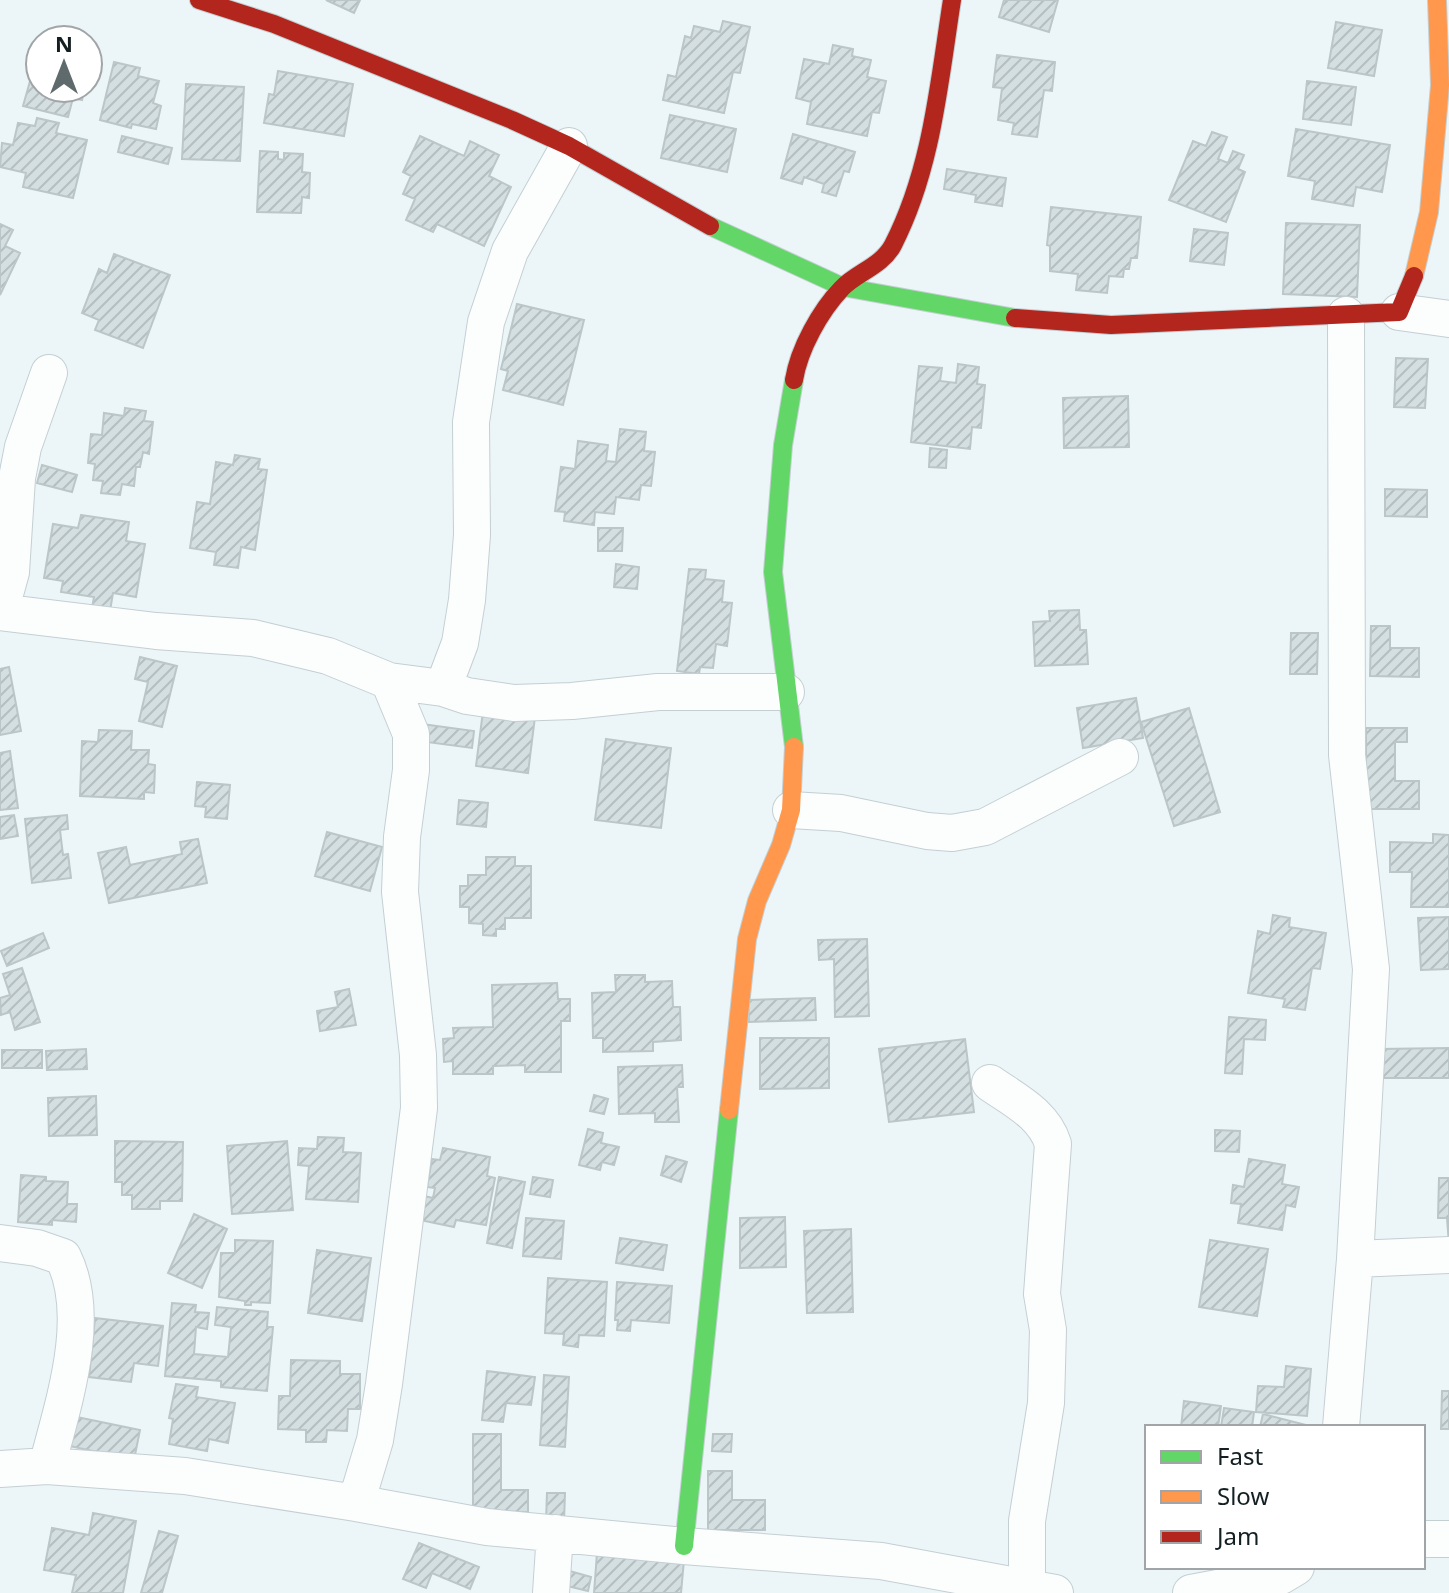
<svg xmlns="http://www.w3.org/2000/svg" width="1449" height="1593" font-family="'Noto Sans',sans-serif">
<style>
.building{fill:url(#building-hatch);stroke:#bbc6c8;stroke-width:2}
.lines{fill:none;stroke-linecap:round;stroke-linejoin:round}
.street-casing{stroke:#c4cfd2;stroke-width:38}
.fast-casing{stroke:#c4cfd2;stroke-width:20}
.slow-casing{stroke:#c4cfd2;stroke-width:20}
.jam-casing{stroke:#c4cfd2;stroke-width:20}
.street{stroke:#fcfefe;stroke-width:36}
.fast{stroke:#63d668;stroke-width:18}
.slow{stroke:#ff974d;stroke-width:18}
.jam{stroke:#b3261e;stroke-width:18}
</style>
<defs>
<pattern id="building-hatch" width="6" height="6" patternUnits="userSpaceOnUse" patternTransform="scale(2)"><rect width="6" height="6" fill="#d4dfe2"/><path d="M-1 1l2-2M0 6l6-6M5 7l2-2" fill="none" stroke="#b5bfc2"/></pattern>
</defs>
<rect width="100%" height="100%" fill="#ecf6f9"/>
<path class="building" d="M326,0H360L354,13Z
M1004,0H1058L1049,32L999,17Z
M723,21L750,27L740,73L733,72L724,113L663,100L668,75L676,77L685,36L691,38L694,26L720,32Z
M1336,22L1382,30L1374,76L1328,68Z
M833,45L853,49L852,56L871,60L867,77L886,81L879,113L872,112L867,136L807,124L811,102L796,98L804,59L829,64Z
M39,49L40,88H85L82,100L73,98L68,117L23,106Z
M997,55L1055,62L1052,91L1044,90L1037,137L1012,134L1014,123L998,120L1002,88L993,87Z
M114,62L140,68L138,76L159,81L153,103L161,106L156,129L132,124L131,128L100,120Z
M278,71L353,84L344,136L264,123L269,94L274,95Z
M1307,81L1356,87L1351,125L1303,119Z
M186,84L244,87L240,161L182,159Z
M670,115L736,129L727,172L661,158Z
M37,118L59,123L56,133L87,140L73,198L23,187L26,173L0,167L2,143L13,145L18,123L35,126Z
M1296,129L1390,145L1382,192L1356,187L1353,206L1312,199L1315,181L1288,176Z
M1212,132L1227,137L1218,159L1228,163L1233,151L1244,155L1238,169L1245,172L1226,222L1169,200L1193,141L1206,146Z
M793,134L855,152L849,172L844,171L836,196L822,192L824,184L804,177L802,184L781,178Z
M122,136L172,148L168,164L118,152Z
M420,136L464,156L470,141L499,155L489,176L511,187L484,246L437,224L433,232L406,220L415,199L403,194L411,176L403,172Z
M260,151L278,152V159L284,160V153L303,154L302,172L310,173L309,198L302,197L301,213L257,212Z
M947,169L1006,178L1002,206L975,202L976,195L944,189Z
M1051,207L1141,217L1137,258H1131L1129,269H1124L1123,277L1109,276L1107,293L1076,290L1078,274L1050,271V246L1047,245Z
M1286,223L1360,225L1357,297L1283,294Z
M0,224L13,230L5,246L20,253L0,295Z
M1194,229L1228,233L1224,265L1190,261Z
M114,254L170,275L143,348L95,330L99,320L82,313L99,269L107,273Z
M517,304L584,320L563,405L503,390L508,371L501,369Z
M1396,358L1428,359L1425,408L1394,407Z
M958,364L979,367L977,384L985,385L981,428L972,427L970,449L911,442L919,366L942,368L940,381L956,383Z
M1128,396L1129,447L1064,448L1063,398Z
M125,408L146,411L144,421L153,422L149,454L143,452L140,467H136L134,486L122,484L120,495L101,493L103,481L93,480L95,464L88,463L91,434L102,435L104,413L124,416Z
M620,429L646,432L644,451L655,452L651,486L641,485L639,500L616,497L614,514L595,512L594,525L564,521L565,512L555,511L561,467L575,469L578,441L608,445L606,461L616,462Z
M930,448L947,450L946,468L929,467Z
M235,455L260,459L258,469L267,470L255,550L241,547L238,568L214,565L216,552L190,548L197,502L210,504L216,462L233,465Z
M42,465L77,475L72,492L37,483Z
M1385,489L1427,490V517L1385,516Z
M81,515L129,522L126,541L145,544L136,597L113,593L109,617L91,614L94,597L61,592L63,581L44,578L53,524L78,528Z
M598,528H623L622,551H598Z
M616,564L639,567L637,589L614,587Z
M689,569L706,570L705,579L724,581L722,602L732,603L727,646L716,644L713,668L700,667L699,674L677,671Z
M1079,610L1080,630H1086L1088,664L1035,666L1033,622L1050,621L1049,611Z
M1371,626H1390V648H1419V677L1370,676Z
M1291,633H1318L1317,674H1290Z
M140,657L177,666L162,727L139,721L148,682L135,679Z
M9,667L21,731L0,735V669Z
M1136,698L1143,738L1083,748L1077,708Z
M1189,708L1220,812L1174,826L1141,722Z
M483,711L535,717L528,773L476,766Z
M422,724L474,731L472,748L419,741Z
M1366,728H1407V742H1395V781H1419V809H1366Z
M99,730L132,731L131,750H149L148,764L155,765L154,793L144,792V799L80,796L82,741L98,742Z
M606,739L671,748L661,828L595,820Z
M10,751L18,808L0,810V753Z
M197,782L230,785L227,819L205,817L206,807L195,806Z
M459,800L488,803L486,827L457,824Z
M14,815L18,836L0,839V817Z
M67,815L68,829L60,830L63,855L68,854L71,878L32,883L25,819Z
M327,832L382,847L370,891L315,876Z
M1433,834L1449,835V907H1411L1412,872H1390V842L1433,843Z
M198,839L207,883L109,903L98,853L126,847L130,865L182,854L180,842Z
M486,857H515V866H531V918H505V929H496V936L483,935V924L469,923V907H460V886H468V875H486Z
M1273,915L1290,918L1289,927L1326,933L1320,969L1312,968L1305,1010L1283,1007L1285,999L1248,993L1258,931L1270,934Z
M1449,917V969L1421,970L1418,918Z
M43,933L49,948L7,966L1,951Z
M867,939L869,1016L835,1017L834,959L819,960L818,940Z
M22,968L40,1022L15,1030L10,1012L1,1015L0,998L10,995L3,974Z
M615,975H645V982L672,981L673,1007H680L681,1040L653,1042V1051L603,1052V1038H593L592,993L616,992Z
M557,983L558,999H570V1021H561V1072H525V1065L493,1066V1074H453V1061L444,1062L443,1039L454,1038L453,1028L493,1027L492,985Z
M349,989L356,1025L320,1031L317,1011L338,1007L335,992Z
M815,998L816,1020L749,1022L748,1000Z
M1229,1017L1266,1020L1265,1040L1244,1039L1242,1074L1225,1073Z
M760,1038H829V1088L760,1089Z
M965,1039L974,1112L889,1122L879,1049Z
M1449,1048V1078H1378V1049Z
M86,1049L87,1069L47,1070L46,1051Z
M2,1050H42V1068H2Z
M682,1065L683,1087H677L679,1122H655V1113L619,1114L618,1067Z
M594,1095L608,1099L604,1114L590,1111Z
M96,1096L97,1135L49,1136L48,1098Z
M588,1129L603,1133L601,1143L619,1147L614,1165L602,1162L600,1170L579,1165Z
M1215,1130L1240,1131L1239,1152L1215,1151Z
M318,1137L344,1138L343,1152L361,1153L358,1202L306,1199L309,1166L298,1165L299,1148L317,1149Z
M115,1141L183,1142L182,1201H160V1209H132V1195H122V1182H115Z
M287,1141L293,1210L232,1214L227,1146Z
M443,1148L490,1157L487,1176L495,1178L486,1225L456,1220L454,1227L420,1220L424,1196L433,1198L435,1188L427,1187L432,1159L440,1160Z
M666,1156L687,1162L681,1182L661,1175Z
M1249,1159L1285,1165L1282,1184L1299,1187L1295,1207L1286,1205L1282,1230L1238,1223L1241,1204L1231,1203L1233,1185L1244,1187Z
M21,1175L46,1177V1181L68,1182L67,1204H77L76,1222L52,1220V1225L18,1222Z
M499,1177L525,1182L512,1248L487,1243Z
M533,1177L553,1180L550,1197L530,1194Z
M1439,1178H1449V1245L1447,1218H1438Z
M194,1214L227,1229L202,1288L168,1273Z
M785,1217L786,1267L740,1268V1218Z
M526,1218L564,1221L561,1259L523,1256Z
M851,1229L853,1312L807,1313L804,1231Z
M620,1238L667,1245L663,1270L616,1263Z
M235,1240L273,1241L270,1303L251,1302V1305H245V1301L219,1297L221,1253H235Z
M1210,1240L1268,1249L1257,1316L1199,1307Z
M317,1250L371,1258L362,1321L308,1313Z
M548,1278L607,1282L604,1336L579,1335L578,1347L563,1345L564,1334L545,1333Z
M617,1282L672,1286L669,1323L631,1320L630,1331L617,1330L618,1320H615Z
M172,1303L196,1305L195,1312L209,1313L207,1329L196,1327L194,1354L228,1357L231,1327L215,1325L217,1307L268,1312L267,1327H273L267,1391L221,1387V1381L165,1376Z
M95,1318L163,1326L158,1366L134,1363L131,1382L89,1377Z
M291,1360L340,1361V1374H360V1409H348L347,1431L327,1430L326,1442H306V1430L278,1429L279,1396H290Z
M1286,1366L1311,1369L1307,1416L1256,1412L1258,1386L1284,1387Z
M487,1371L535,1377L531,1405L506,1403L503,1422L482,1420Z
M544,1375L569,1377L565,1447L540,1445Z
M176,1384L198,1387L196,1397L235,1403L228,1443L209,1439L207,1451L169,1444L173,1419L169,1418Z
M1442,1391H1449V1429H1441Z
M1184,1401L1221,1406L1218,1427H1181Z
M1224,1408L1254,1412L1252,1427H1221Z
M1263,1414L1310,1426V1427H1260Z
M72,1416L140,1430L134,1460L65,1445Z
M473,1434H501V1490H528V1512L473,1511Z
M713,1434H732L731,1452L712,1451Z
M708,1471H732V1500H765V1530H708Z
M547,1493H565L564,1522L546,1521Z
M93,1513L136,1521L123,1593H72L76,1575L44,1570L52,1528L89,1535Z
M159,1531L178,1536L162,1593H141Z
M419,1543L479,1567L470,1589L432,1573L426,1588L403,1579Z
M597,1553L684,1560L681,1593H594Z
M566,1570L591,1577L588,1591L563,1585Z"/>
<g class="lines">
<defs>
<path id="street" d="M1399,312L1449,319
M49,373L23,447L17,478L11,572L0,612L156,631L253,638L328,656L389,681L443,688L467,696L514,703L572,701L658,692H786
M443,688L460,643L467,600L472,535L471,422L486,322L510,251L569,146
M791,810L841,813L927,831L952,833L985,827L1120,757
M990,1083C1014,1100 1044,1114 1053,1144L1042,1294L1048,1330L1046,1403L1027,1521V1587
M0,1243L37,1248L63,1257C93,1317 63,1404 47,1466
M1355,1259L1449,1255
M1341,1427L1355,1259L1371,969L1347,755L1346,315
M0,1469L47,1466L185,1476L356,1503L487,1527L684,1546L881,1561L1055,1593
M356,1503L375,1440L384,1384L419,1108L418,1055L400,892L402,837L411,770V734L389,681
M1423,1539H1449
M551,1593L555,1533
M1191,1593L1281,1576L1296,1567"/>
<path id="fast" d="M710,226L843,287L1015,318
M794,747L773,572L783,445L794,380
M684,1546L729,1110"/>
<path id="slow" d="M1414,276L1429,212L1440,85L1437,0
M729,1110L747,939L757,901L781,845L791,810L794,747"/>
<path id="jam" d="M199,0L274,24L512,120L569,146L710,226
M1015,318L1111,325L1399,312L1414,276
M794,380C799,349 820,311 842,288C858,272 882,266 893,245C932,169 939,83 952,0"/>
</defs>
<use href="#street" class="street-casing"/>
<use href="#fast" class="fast-casing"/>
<use href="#slow" class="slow-casing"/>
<use href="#jam" class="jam-casing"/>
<use href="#street" class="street"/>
<use href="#fast" class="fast"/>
<use href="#slow" class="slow"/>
<use href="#jam" class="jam"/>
</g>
<rect x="1145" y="1425" width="280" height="144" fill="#ffffff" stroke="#a1a5a7" stroke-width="2"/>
<rect x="1161" y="1451" width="40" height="12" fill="#63d668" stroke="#a1a5a7" stroke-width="2"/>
<text x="1217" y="1465" font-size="24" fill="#131f22">Fast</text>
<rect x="1161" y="1491" width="40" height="12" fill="#ff974d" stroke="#a1a5a7" stroke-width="2"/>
<text x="1217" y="1505" font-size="24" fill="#131f22">Slow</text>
<rect x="1161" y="1531" width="40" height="12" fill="#b3261e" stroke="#a1a5a7" stroke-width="2"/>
<text x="1217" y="1545" font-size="24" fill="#131f22">Jam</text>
<g transform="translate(64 64)"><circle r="38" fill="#ffffff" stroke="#a1a5a7" stroke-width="2"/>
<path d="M0-6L14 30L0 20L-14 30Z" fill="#5f6a6d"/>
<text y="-12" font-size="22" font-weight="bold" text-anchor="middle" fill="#131f22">N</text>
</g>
</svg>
